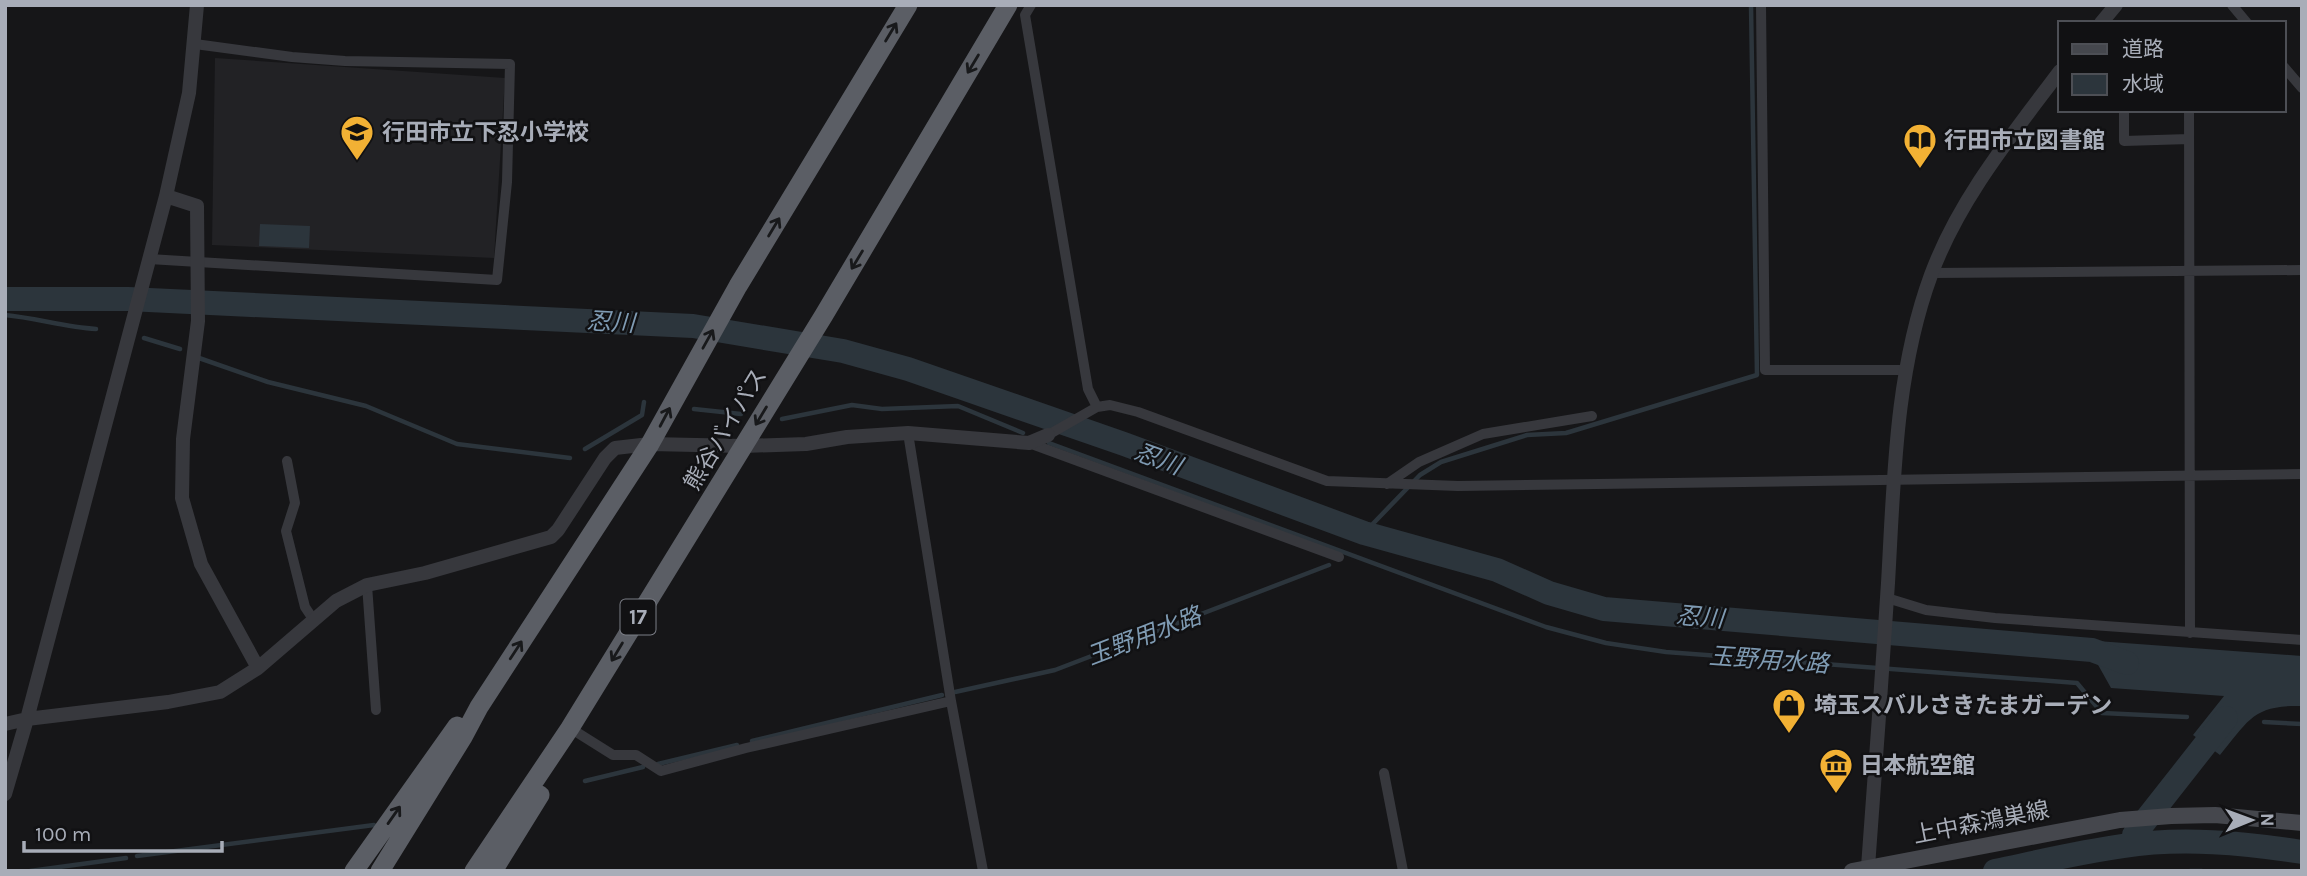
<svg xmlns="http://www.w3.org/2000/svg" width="2307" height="876" font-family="Karla,'Noto Sans JP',sans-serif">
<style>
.built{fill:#222225}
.water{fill:#2c353c}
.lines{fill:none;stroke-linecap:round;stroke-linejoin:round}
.stream{stroke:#2c353c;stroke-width:4.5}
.river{stroke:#2c353c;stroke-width:24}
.minor{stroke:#37383d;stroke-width:10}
.tertiary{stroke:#37383d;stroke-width:14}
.secondary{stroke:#45474d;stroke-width:16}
.trunk{stroke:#5b5e65;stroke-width:19}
.oneway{stroke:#18191b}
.labels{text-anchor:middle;stroke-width:5;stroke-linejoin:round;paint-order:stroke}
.shield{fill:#111113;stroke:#7b7e86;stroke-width:2}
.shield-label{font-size:21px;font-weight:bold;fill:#a8adb8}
.poi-label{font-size:23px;font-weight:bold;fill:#a8adb8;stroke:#111113;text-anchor:start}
.street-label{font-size:23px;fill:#a8adb8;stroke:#111113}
.water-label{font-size:24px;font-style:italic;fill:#7f9bb3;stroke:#111113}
</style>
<rect width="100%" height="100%" fill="#161618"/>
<path class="built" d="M215,58L505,78L494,258L212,245Z"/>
<path class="water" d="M260,224L310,226L309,248L259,246Z
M2097,641L2302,656V706C2253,705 2249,720 2220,755L2193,735L2224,696L2111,688L2097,663Z"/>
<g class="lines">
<path class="stream" d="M5,315C36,318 65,327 96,329
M144,338L180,349
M199,358L268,382L366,406L457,444L570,458
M694,409L741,414
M782,419L852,405L882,409L958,406L1023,433
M1049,443L1546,627L1606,643L1666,652L2077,683L2102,713L2187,717
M585,449L642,415L644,402
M1364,533L1420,475L1441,462L1527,435L1566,433L1757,375L1751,5
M955,692L1055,670L1329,565
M2264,722L2302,724
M752,741L942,695
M658,764L737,745
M585,781L643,767
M137,856L374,825
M30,871L126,858
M2190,871H2202"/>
<path class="river" d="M5,299H128L693,326L843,351L908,369L1124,444L1364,533L1497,570L1549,593L1604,609L2092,650L2127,663
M2134,835L2226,718
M1995,871C2038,862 2080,852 2123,846C2182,837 2244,843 2302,852"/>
<path class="minor" d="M1031,5L1025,15L1088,389L1097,407
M1761,5L1765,370H1906
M2232,5L2247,23
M2284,67L2302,88
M2124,110V141L2189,139
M2189,110L2190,633
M149,259L497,280L507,182L510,64L345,61L292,57L195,44
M1932,273L2302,270
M908,433L951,701L983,871
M1048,435L1097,407L1110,405L1138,412L1327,481L1458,486L2302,474
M1029,443L1339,557
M287,461L295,503L286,531L305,607L313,619
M1387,484L1419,462L1483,434L1592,416
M367,585L376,710
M1887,598L1926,610L1995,618L2302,640
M570,728L613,755H636L661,771L746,748L951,701
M1384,773L1403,871"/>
<path class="tertiary" d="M2101,23L2116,5
M166,196L197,206L198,321L183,439L182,498L201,564L258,668
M5,724L27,719L168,702L220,692L258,668L336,601L367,585L425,573L551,537L558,530L605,458L615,448L650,444L743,446L806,444L847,437L908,433L1029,443L1048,435
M5,794L27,719L166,196L189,93L197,5
M1868,867C1875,772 1882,678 1888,583C1894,480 1895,373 1931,275C1959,199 2012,135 2060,71"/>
<path class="secondary" d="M1852,871L2120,820L2171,816L2215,815L2302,823"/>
<path class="trunk" d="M354,871L457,726
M380,871L463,737L479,707L650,444L738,286L908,5
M474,871L570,728L824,315L1008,5
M493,871L540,795"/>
</g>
<defs><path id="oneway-shaft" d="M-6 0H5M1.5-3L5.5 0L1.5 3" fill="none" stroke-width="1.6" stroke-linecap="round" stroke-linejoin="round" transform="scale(1.75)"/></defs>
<g class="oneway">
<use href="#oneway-shaft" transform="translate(891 32) rotate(-59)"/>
<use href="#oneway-shaft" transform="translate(973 64) rotate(121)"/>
<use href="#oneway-shaft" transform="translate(774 227) rotate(-59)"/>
<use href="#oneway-shaft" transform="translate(857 260) rotate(121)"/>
<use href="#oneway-shaft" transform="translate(708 339) rotate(-61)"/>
<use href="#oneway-shaft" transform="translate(761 416) rotate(121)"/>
<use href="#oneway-shaft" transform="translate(665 417) rotate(-62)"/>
<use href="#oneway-shaft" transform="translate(516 650) rotate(-57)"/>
<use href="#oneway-shaft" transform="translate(617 652) rotate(121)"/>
<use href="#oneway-shaft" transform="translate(394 815) rotate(-55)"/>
</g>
<defs>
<symbol id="school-pin" viewBox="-11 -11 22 30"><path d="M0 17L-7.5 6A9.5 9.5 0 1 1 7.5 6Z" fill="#f2b134" stroke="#111113"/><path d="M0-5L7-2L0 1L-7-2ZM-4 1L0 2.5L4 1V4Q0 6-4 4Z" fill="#111"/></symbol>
<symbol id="library-pin" viewBox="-11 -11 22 30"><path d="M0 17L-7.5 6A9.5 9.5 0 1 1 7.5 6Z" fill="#f2b134" stroke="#111113"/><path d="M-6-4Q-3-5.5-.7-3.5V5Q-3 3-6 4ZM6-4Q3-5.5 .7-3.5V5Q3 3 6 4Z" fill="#111"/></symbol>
<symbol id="shop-pin" viewBox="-11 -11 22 30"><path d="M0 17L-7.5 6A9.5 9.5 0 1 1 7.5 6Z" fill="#f2b134" stroke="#111113"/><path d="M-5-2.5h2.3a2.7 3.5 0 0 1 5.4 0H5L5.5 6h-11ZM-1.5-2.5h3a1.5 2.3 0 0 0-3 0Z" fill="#111"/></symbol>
<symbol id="museum-pin" viewBox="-11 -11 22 30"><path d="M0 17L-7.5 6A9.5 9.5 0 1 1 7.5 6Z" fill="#f2b134" stroke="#111113"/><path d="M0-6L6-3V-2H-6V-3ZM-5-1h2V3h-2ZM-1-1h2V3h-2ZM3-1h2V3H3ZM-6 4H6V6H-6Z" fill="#111"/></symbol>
</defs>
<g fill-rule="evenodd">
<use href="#school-pin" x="338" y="113" width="38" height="52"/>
<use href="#library-pin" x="1901" y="121" width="38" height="52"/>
<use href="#shop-pin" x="1770" y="686" width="38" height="52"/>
<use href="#museum-pin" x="1817" y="746" width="38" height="52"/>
</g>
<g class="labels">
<rect class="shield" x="620.5" y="599.5" width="35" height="35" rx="5"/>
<g class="shield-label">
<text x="638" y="624">17</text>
</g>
<g class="poi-label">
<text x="382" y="140">行田市立下忍小学校</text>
<text x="1944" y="148">行田市立図書館</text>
<text x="1814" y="713">埼玉スバルさきたまガーデン</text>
<text x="1860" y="773">日本航空館</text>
</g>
<g class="street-label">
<text transform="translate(725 429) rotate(-59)" y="8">熊谷バイパス</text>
<text transform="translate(1981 822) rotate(-11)" y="8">上中森鴻巣線</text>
</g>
<g class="water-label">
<text transform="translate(611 322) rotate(3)" y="8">忍川</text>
<text transform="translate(1158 459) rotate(20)" y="8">忍川</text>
<text transform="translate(1700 617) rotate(5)" y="8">忍川</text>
<text transform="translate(1144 636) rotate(-21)" y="8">玉野用水路</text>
<text transform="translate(1769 660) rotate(4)" y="8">玉野用水路</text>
</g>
</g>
<rect width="2307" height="876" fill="none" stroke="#a8adb8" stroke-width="14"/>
<rect x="2058" y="21" width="228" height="91" fill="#111113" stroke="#4d4f55" stroke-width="2"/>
<rect x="2072" y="44" width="35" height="10" fill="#45474d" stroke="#4d4f55" stroke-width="2"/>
<text x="2122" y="56" font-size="21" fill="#a8adb8">道路</text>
<rect x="2072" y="74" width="35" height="21" fill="#2c353c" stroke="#4d4f55" stroke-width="2"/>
<text x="2122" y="91" font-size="21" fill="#a8adb8">水域</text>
<g transform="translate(2251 820) rotate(89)" stroke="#111113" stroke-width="5" paint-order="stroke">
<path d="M0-5L12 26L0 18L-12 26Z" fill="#a8adb8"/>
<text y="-10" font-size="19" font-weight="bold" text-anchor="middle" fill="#a8adb8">N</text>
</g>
<path d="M24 841v10h198v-10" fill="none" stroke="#a8adb8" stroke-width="3.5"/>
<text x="35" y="841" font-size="21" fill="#a8adb8" stroke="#111113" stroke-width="5" paint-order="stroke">100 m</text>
</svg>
